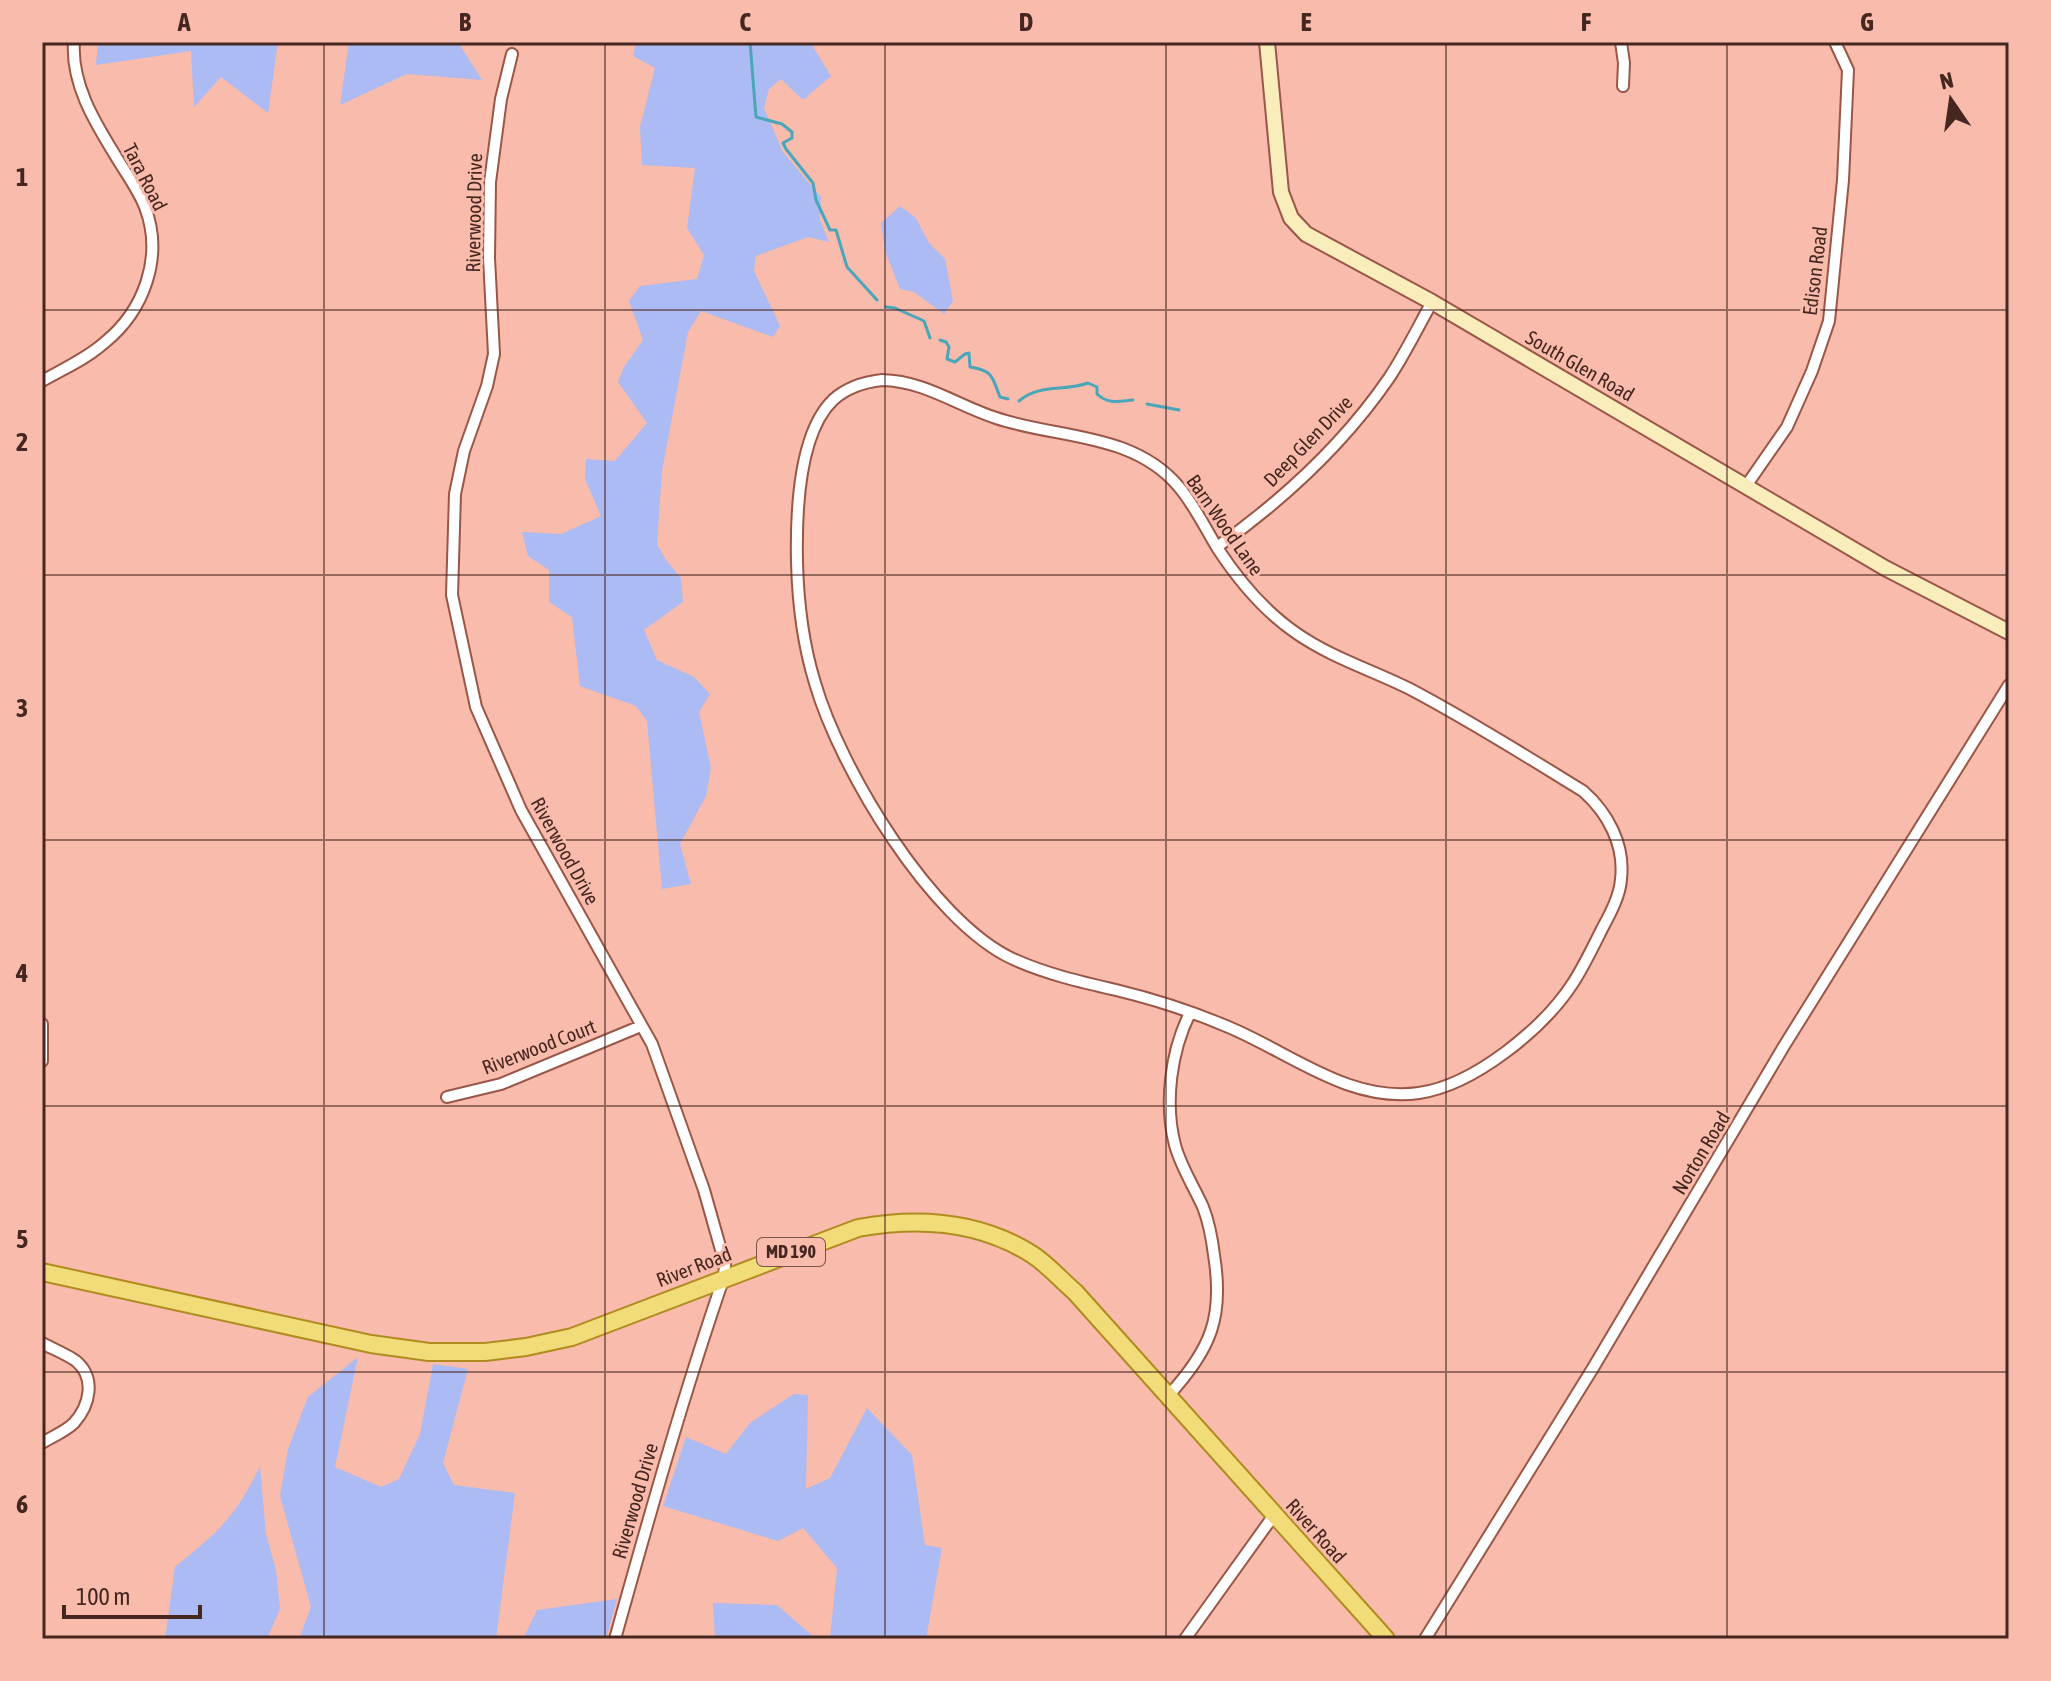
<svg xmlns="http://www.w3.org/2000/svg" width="2051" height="1681" font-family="'Asap Condensed',sans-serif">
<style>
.green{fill:#acbbf3}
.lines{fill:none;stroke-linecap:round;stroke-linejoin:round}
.stream{stroke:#4aa6b9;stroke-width:3}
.street-casing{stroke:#9a5647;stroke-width:14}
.secondary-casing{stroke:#9a5647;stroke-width:18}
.primary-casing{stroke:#b08c20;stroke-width:20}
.street{stroke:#fff;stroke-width:10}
.secondary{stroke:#f9edbc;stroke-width:14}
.primary{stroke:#f2db79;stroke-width:16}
.grid{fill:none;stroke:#452720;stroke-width:2;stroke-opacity:0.55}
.labels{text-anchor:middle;stroke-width:6;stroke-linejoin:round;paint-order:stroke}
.shield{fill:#f8bbac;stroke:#7b534a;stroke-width:2}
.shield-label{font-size:18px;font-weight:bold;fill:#452720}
.street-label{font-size:20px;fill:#452720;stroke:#f8bbac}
.neatline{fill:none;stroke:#452720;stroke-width:3}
.grid-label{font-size:26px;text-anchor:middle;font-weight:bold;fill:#452720}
</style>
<rect width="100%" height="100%" fill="#f8bbac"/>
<path class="green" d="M98,42H278L268,113L221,77L194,107L191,51L96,65Z
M349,42H458L482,80L407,74L340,105Z
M636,42H816L813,47L831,76L803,100L781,79L769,89L764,108L783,152L821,197L820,220L829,242L808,237L756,256L754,271L780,326L773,337L701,311L688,332L662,471L657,544L666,560L681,578L683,602L644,630L657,660L694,677L710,694L699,712L711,768L706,796L680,844L691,884L662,889L647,721L636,706L580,686L572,617L549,602V570L528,556L522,532L561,534L601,516L585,479L586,459L615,461L647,423L618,382L624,367L643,340L629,301L640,286L697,279L704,255L687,228L695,168L642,165L640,127L655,68L633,56Z
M900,206L916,218L929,243L945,259L953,301L944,314L914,292L900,289L885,251L881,223Z
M358,1357L335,1467L381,1487L399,1479L420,1434L433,1364L468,1369L443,1463L454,1485L515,1493L496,1639H299L311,1607L280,1496L288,1449L308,1397Z
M794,1394L808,1395L806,1489L830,1478L867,1408L912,1455L925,1545L942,1548L926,1639H830L837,1568L803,1528L778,1541L663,1506L686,1437L726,1454L750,1423Z
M260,1466L266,1534L276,1570L280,1609L267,1639H165L175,1567C218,1532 236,1517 260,1466Z
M617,1599L606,1639H523L537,1610Z
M713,1603L777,1605L816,1639H715Z"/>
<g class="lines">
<path class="stream" d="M750,42L756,117L782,124L792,132V138L783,143L786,149L813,183L816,200L830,230H836L847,267L877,300
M886,307L895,308L924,321L930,338
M940,340L946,342L949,347L947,359L955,362L965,354L969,353L970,367C994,371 992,377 1000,397L1008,399
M1019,401C1040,383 1064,392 1088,383L1097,387V394C1109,405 1120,401 1133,400
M1147,404L1179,410"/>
<defs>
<path id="street" d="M1621,42L1624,63L1623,86
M512,54L501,99L490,182L489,258L494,354L487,386L464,451L455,494L452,595L476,707L521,810L652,1044L704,1190L725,1264L724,1277C683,1396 649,1517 615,1639
M882,380C925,381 956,405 996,418C1058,439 1133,432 1179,487C1195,506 1205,528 1218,549C1239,581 1264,611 1296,633C1332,658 1372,670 1410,689C1469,720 1526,756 1583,791C1608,813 1625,845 1621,879C1620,896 1610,914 1602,929C1593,947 1584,966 1573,983C1543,1029 1474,1085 1419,1093C1348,1103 1288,1051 1226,1026C1191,1011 1153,999 1116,990C1081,982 1046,974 1013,959C931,921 840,769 815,683C803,644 798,603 797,562C796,516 798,434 833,400C846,388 864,382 882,380Z
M42,381C63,369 86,359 104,343C144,311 164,257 145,207C138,189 125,172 115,155C94,121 71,83 74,42
M1746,486L1787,427L1812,371L1829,321L1843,180L1848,70L1835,42
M1217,547C1283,500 1343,445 1389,378C1405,354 1418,327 1432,302
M42,1024V1061
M447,1097L501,1084L641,1026
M42,1343C53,1349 66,1354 76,1361C96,1378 90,1405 74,1423C66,1431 52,1437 42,1443
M1169,1395C1211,1349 1224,1317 1214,1255C1212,1239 1209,1222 1203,1207C1194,1187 1181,1167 1175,1145C1164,1103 1171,1051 1190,1013
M1185,1639L1274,1515
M1425,1639L1593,1368L1784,1046L2009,685"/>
<path id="secondary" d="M1267,42L1281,192L1291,218L1306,234L1432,302L1885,568L2009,632"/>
<path id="primary" d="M42,1272L371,1344L429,1352H485L526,1347L572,1337L858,1228C918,1217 980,1221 1033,1255C1048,1265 1061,1280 1075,1292L1386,1639"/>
</defs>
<use href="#street" class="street-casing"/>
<use href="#secondary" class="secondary-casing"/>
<use href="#primary" class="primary-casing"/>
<use href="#street" class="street"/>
<use href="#secondary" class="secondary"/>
<use href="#primary" class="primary"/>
</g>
<path class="grid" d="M324,42V1639M605,42V1639M885,42V1639M1166,42V1639M1446,42V1639M1727,42V1639M42,310H2009M42,575H2009M42,840H2009M42,1106H2009M42,1372H2009"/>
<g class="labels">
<rect class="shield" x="757" y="1238" width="68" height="28" rx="6"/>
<g class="shield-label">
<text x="791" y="1258">MD 190</text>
</g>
<g class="street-label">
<text transform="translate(145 177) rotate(63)" y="7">Tara Road</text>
<text transform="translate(474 213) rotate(-89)" y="7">Riverwood Drive</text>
<text transform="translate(1815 271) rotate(-83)" y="7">Edison Road</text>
<text transform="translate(1580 366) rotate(30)" y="7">South Glen Road</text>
<text transform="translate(1308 441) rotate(-46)" y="7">Deep Glen Drive</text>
<text transform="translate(1225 525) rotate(55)" y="7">Barn Wood Lane</text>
<text transform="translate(565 851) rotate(61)" y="7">Riverwood Drive</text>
<text transform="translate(539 1047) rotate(-21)" y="7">Riverwood Court</text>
<text transform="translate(1701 1153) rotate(-59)" y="7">Norton Road</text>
<text transform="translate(694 1267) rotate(-21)" y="7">River Road</text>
<text transform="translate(635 1501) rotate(-74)" y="7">Riverwood Drive</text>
<text transform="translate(1316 1531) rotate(48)" y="7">River Road</text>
</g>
</g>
<rect width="2051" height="1681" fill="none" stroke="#f8bbac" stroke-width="88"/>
<g transform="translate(1951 100) rotate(347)" stroke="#f8bbac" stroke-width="6" paint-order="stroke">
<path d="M0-6L14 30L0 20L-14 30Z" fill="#452720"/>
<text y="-12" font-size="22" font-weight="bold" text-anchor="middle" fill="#452720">N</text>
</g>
<path d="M64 1605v12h136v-12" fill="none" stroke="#452720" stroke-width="4"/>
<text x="76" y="1605" font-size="24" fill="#452720" stroke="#f8bbac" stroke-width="6" paint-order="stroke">100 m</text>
<rect x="44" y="44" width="1963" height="1593" class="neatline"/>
<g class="grid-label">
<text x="184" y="31">A</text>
<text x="465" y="31">B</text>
<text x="745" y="31">C</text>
<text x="1026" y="31">D</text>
<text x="1306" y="31">E</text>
<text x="1586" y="31">F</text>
<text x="1867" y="31">G</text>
<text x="22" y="186">1</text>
<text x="22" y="451">2</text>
<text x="22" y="717">3</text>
<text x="22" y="982">4</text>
<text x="22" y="1248">5</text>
<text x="22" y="1513">6</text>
</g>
</svg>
